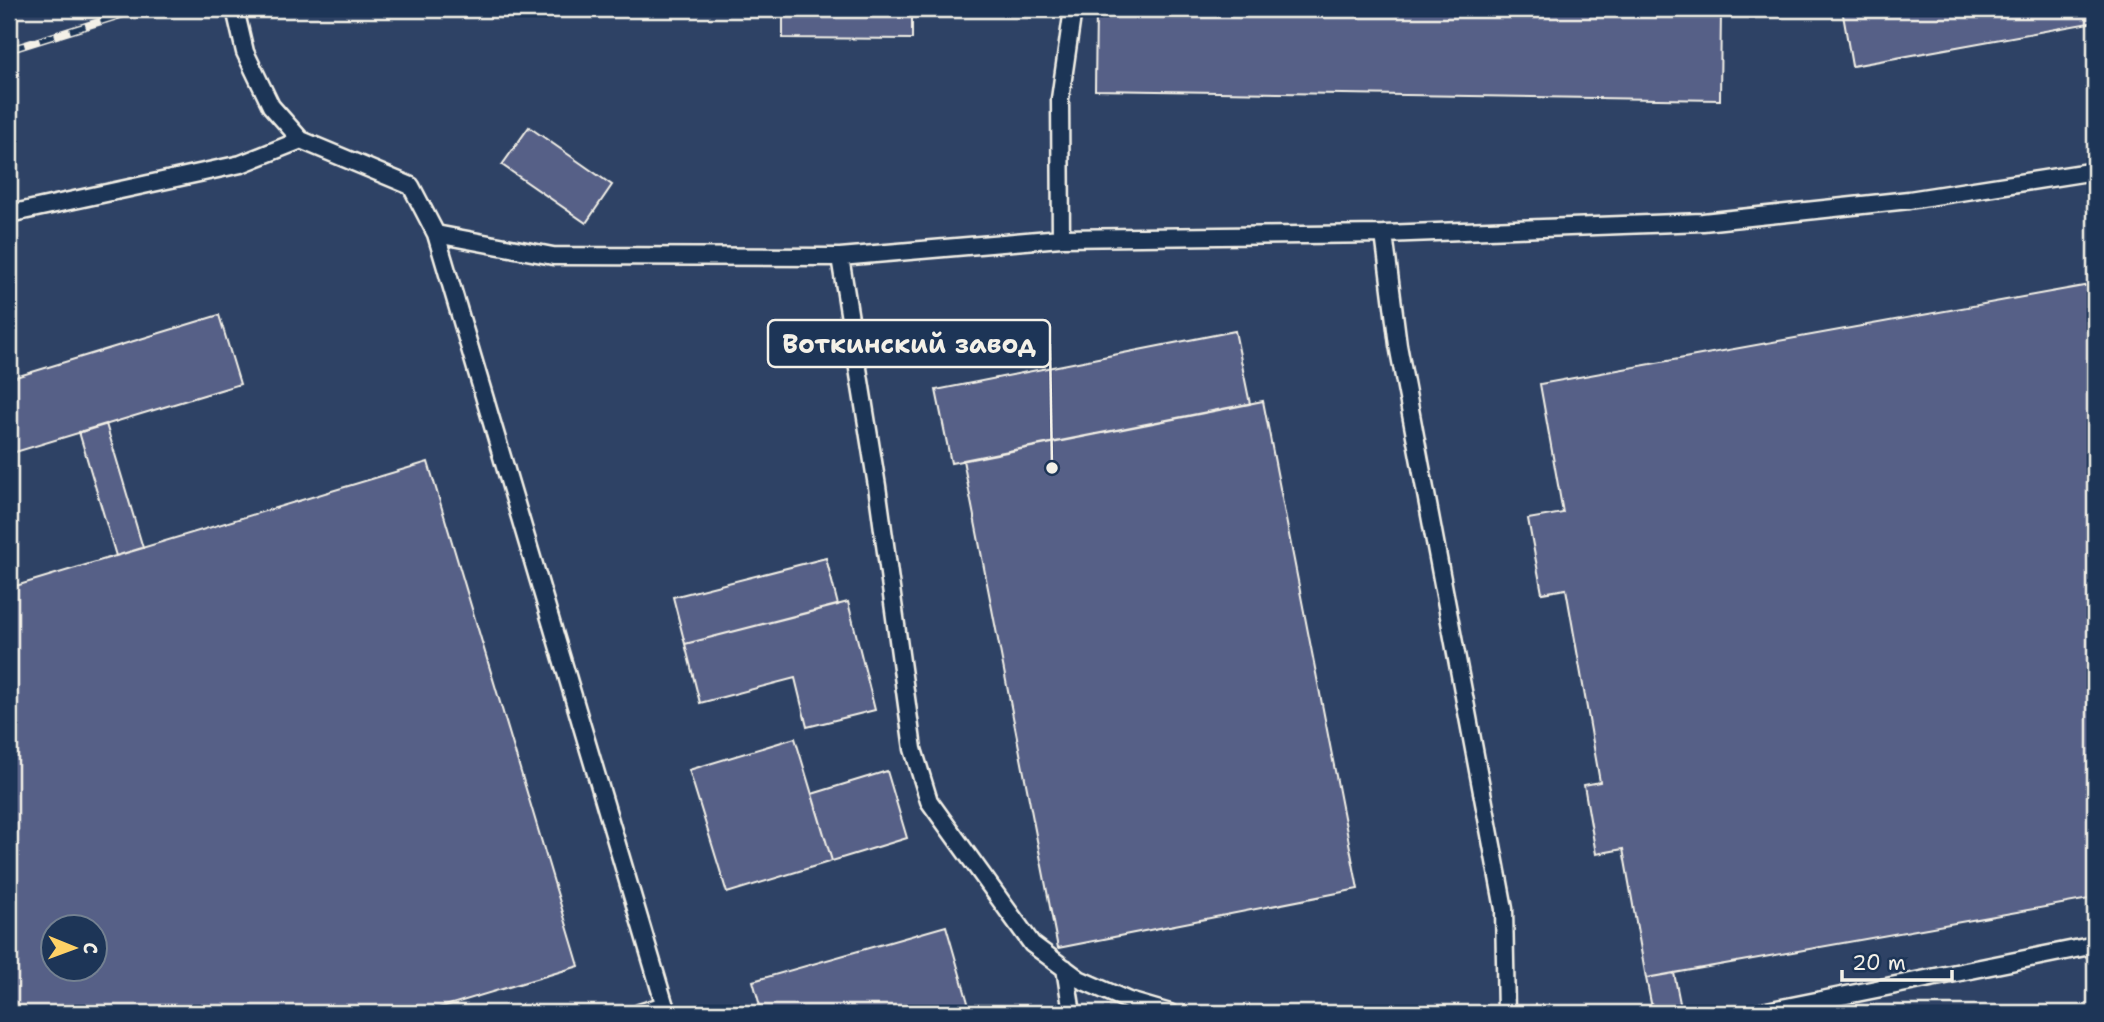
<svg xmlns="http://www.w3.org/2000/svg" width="2104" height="1022" font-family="'Shantell Sans',sans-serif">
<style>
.built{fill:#2e4265;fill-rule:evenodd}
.building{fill:#566087;stroke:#f4f1e8;stroke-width:2;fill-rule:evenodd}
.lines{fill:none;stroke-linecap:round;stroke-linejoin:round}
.lane-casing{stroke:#f4f1e8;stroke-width:21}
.lane{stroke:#1d3557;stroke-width:16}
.rail-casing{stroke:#f4f1e8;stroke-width:8}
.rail{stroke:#1d3557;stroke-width:5;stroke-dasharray:16;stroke-linecap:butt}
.leader{fill:none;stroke:#f4f1e8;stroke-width:2.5}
.callout-dot{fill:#f4f1e8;stroke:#1d3557;stroke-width:2.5}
.callout{fill:#1d3557;stroke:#f4f1e8;stroke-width:2.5}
.callout-label{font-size:26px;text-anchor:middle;font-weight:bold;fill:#f4f1e8}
</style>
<rect width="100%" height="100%" fill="#1d3557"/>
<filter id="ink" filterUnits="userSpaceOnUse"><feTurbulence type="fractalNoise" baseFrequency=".0143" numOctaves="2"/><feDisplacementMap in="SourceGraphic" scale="14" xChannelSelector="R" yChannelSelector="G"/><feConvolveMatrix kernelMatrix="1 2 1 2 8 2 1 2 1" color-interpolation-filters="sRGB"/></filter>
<g filter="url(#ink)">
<path class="built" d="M9,9H2095V1013H9ZM52,928H94V970H52Z"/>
<path class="building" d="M763,9H948V15L763,13Z
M1096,9H1721L1720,100L1095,90Z
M1842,9H2095V22L1852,66Z
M783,13L912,15V39L783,38Z
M529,127L612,185L586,223L502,165Z
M2095,284V898L1646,978L1623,849L1596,854L1584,785L1600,782L1566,589L1542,593L1528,519L1563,513L1540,384Z
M219,315L240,384L9,454V379Z
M1235,331L1250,404L951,463L936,390Z
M1263,401L1358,889L1058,948L963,460Z
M106,424L143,548L116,556L79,432Z
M428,462L579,966L422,1013H9V588ZM52,928H94V970H52Z
M826,558L838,605L685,644L673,597Z
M848,602L875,710L807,727L795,678L700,703L685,644Z
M795,738L832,861L727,893L689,770Z
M887,771L907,838L832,861L812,794Z
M946,926L971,1013H762L753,981Z
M1674,973L1682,1013H1653L1646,978Z"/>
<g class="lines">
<defs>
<path id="lane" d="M235,9L245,52L271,106L301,140L411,186L436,234L667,1013
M9,214L241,164L301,140
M436,234L553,256L840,257L1061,238L1384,234L1703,222L1909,200L2095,171
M1384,234L1398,345L1504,909L1506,1013
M1061,238L1060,99L1073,9
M840,257L877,486L913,749L929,801L1032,944L1079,979L1129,1001L1170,1013
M1065,968L1072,1013
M639,1013L665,1005
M1757,1013L2095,945"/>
</defs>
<use href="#lane" class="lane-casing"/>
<use href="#lane" class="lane"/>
<defs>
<path id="rail" d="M9,50L140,9"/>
</defs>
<use href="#rail" class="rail-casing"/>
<use href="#rail" class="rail"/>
</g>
</g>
<path class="leader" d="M1052 468L1050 344"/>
<circle class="callout-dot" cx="1052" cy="468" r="7"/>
<rect class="callout" x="768" y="320" width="282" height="47" rx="7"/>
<g class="callout-label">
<text x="909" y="353">Воткинский завод</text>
</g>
<rect width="2104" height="1022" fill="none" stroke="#1d3557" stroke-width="35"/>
<rect x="18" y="18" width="2069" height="987" fill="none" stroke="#f4f1e8" stroke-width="2.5" filter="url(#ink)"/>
<g transform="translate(74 948) rotate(91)"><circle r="33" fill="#1d3557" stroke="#738091" stroke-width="2"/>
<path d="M0-5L12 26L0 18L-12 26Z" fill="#ffd166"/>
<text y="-10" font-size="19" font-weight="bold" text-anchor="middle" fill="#f4f1e8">С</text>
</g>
<path d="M1842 970v10h110v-10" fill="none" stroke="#f4f1e8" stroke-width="3.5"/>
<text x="1852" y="970" font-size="21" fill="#f4f1e8" stroke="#1d3557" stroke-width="5" paint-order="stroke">20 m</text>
</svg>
